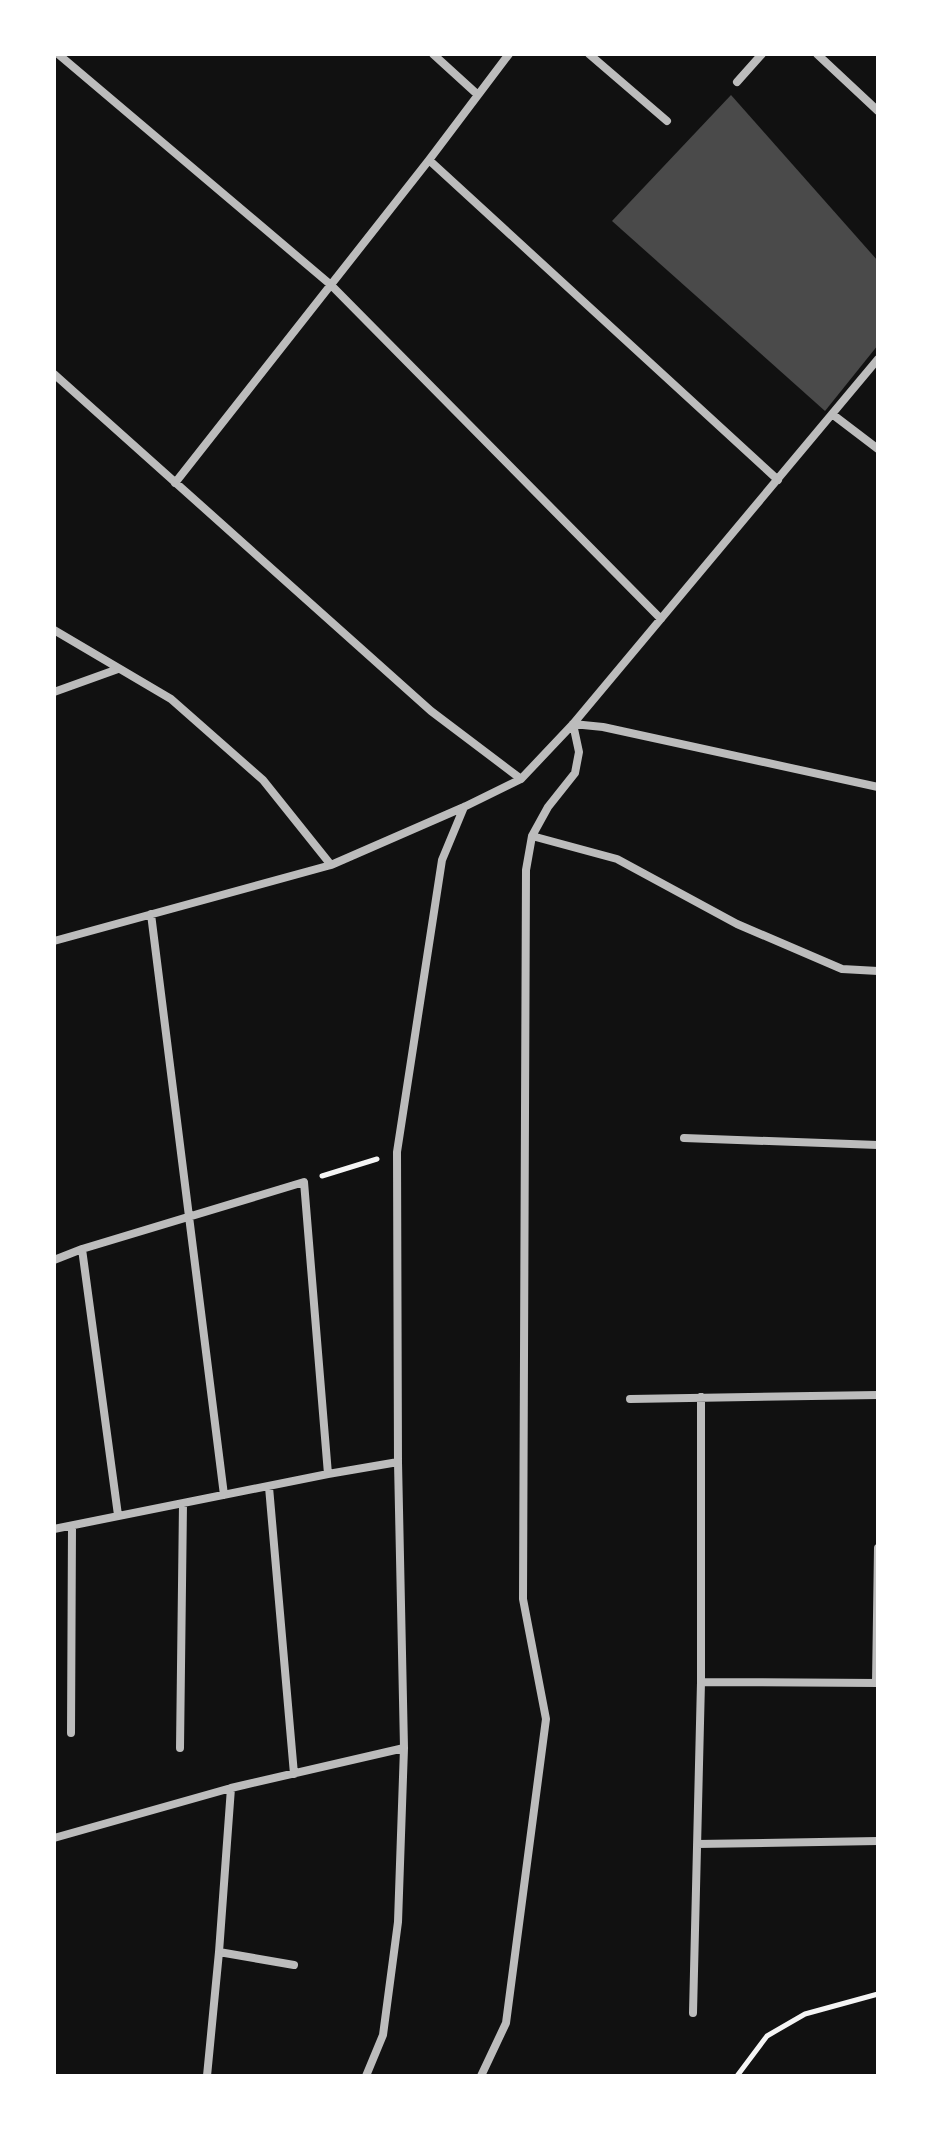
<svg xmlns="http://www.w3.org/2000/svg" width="932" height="2130" font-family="Rubik,sans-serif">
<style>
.building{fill:#4a4a4a}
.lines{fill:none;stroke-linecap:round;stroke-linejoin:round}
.path{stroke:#f5f5f5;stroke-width:5}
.minor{stroke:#bcbcbc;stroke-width:8}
</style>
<rect width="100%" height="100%" fill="#111"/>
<path class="building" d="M731,95L878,261V345L825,411L612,221Z"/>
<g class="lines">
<path class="path" d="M322,1176L377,1159
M737,2076L767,2036L805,2014L878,1994"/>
<path class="minor" d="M58,54L331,285L661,619
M433,54L478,95
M589,54L667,121
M817,54L878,111
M737,82L762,54
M429,160L778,480
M54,374L431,711L521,779
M832,414L878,449
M175,483L429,160L509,54
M54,630L171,699L263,780L331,865
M54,692L118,669
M573,724L603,727L878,787
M532,836L617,859L737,924L842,969L878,971
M151,914L224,1495
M54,941L331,865L464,807L521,779L573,724L878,359
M684,1138L878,1145
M82,1249L118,1515
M54,1260L82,1249L304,1182L328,1474
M630,1399L878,1395
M269,1487L294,1774
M54,1529L328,1474L398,1462
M701,1682L878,1683
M876,1683L878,1548
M71,1733L72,1526
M180,1748L183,1504
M54,1838L231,1788L404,1748
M697,1844L878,1841
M219,1952L294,1965
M693,2013L701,1682V1397
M207,2076L219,1952L231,1788
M366,2076L383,2035L398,1922L404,1748L398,1462L397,1152L442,860L464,807
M481,2076L506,2023L546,1719L523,1599L526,870L532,836L548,807L575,773L579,752L573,724"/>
</g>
<rect width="932" height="2130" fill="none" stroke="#ffffff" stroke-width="112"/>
</svg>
